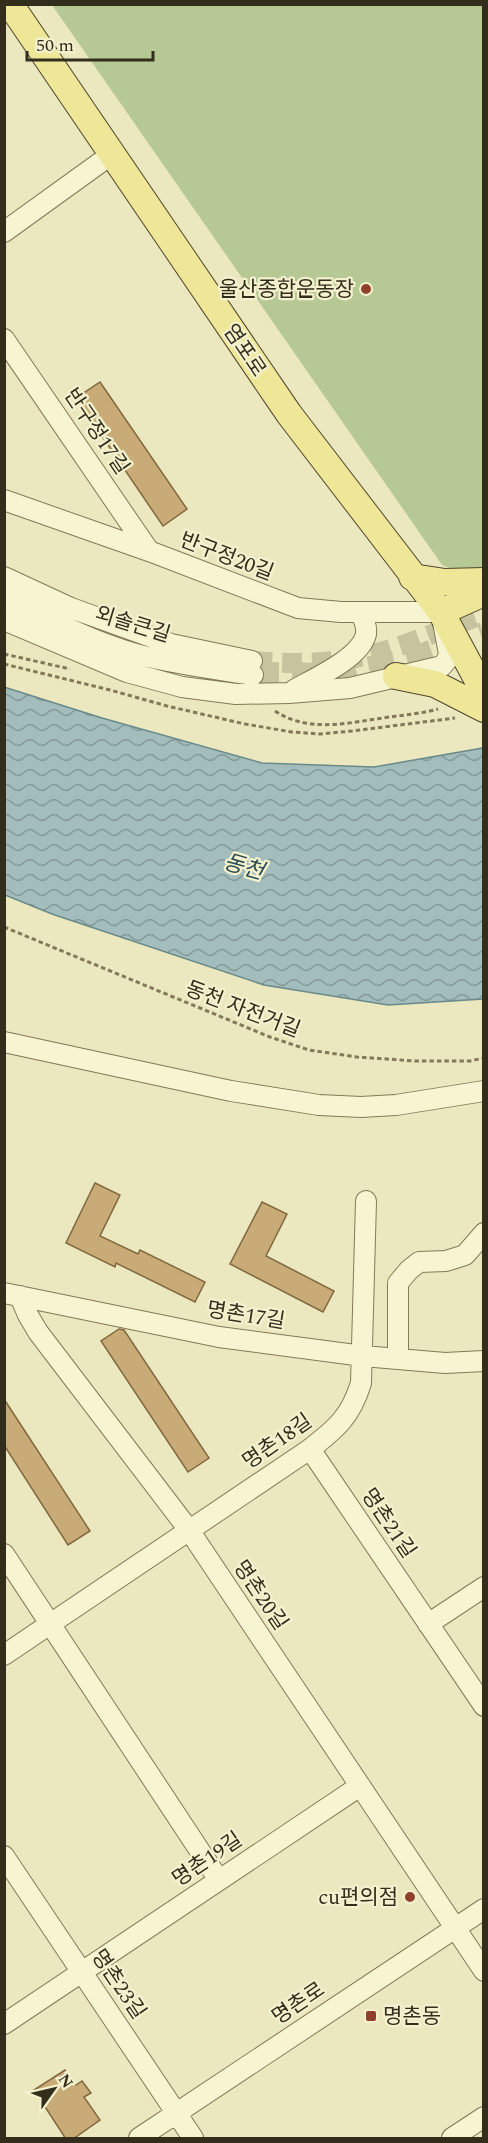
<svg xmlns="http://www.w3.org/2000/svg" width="488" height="2143" font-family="Spectral,'Noto Sans KR',serif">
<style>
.pitch{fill:#b6c894}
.water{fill:url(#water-waves);stroke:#6a8a8a;stroke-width:1.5}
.building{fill:#c8ab76;stroke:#81683f;stroke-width:1.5}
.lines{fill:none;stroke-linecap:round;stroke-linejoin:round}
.minor-tunnel{stroke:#c6c39e;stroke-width:20;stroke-dasharray:20 10;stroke-linecap:butt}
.major-tunnel{stroke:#c6c39e;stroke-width:26;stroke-dasharray:26 13;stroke-linecap:butt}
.minor-casing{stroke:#837958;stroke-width:22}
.major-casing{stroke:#51462d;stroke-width:28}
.path{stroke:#837958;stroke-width:3;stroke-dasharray:4.5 3;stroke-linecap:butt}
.minor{stroke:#f7f4d2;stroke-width:20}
.major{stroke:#eee798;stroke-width:26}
.poi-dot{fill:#8f412b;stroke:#f3f1ce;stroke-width:2}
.labels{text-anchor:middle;stroke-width:4.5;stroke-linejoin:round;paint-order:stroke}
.poi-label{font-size:21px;fill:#332d1c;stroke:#f3f1ce;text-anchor:end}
.street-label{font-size:21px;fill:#332d1c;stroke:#f3f1ce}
.water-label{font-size:22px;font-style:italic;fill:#2c4c52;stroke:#f3f1ce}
</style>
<defs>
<pattern id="water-waves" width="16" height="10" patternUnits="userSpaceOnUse" patternTransform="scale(1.5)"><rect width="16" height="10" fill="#a2bdbc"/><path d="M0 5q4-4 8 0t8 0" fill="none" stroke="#859a98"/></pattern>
</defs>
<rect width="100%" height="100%" fill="#ebe8bf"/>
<path class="pitch" d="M52,5H483V571L459,572L442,565Z"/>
<path class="water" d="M4,687L102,718L262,763L374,767L483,748V999L388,1005L264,985L52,914L5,895Z"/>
<path class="building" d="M100,382L187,509L163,526L76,398Z
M95,1183L120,1195L100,1236L138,1254L140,1250L205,1282L195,1302L116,1263L115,1267L66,1243Z
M262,1202L287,1214L266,1256L334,1291L323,1312L230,1264Z
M119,1329L124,1330L209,1458L188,1472L101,1341Z
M4,1399L90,1531L68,1545L4,1445Z
M65,2070L76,2085L82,2081L91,2093L84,2097L100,2120L73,2139H66L34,2090Z"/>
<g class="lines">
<path class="minor-tunnel" d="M252,661C280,663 307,664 335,661C386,656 435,632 484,614"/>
<path class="major-tunnel" d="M253,675L340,676L408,661L484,635"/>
<defs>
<path id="minor" d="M4,232L112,154
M4,339L149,551
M4,500L149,551L298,608L341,612H441L449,654L447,660L442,666L350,688L289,693L236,694L182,687L127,672L4,620
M4,577L71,608L171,644L252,661
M4,598C47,618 90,641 136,654C174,664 214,669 253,675
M294,690C313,679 361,658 366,634C367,626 364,619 360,612
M4,1042L231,1091L319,1105L361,1107L396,1105L484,1091
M4,1293L219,1337L363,1356L445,1363L484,1361
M20,1296L28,1315L38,1332L189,1530L484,1971
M398,1359V1283L409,1270L419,1262L446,1261L465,1255L484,1233
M310,1449L484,1706
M4,1554L219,1880
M428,1624L484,1587
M4,1655L310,1449C337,1428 351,1416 361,1383L366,1201
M4,1856L193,2138
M4,2024L360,1786
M139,2138L484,1909
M452,2138L484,2117"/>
<path id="major" d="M10,4L289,414L441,612L484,692
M412,577L445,582L484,581
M441,612L484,593
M396,676L435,684L484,709"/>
</defs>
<use href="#minor" class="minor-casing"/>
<use href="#major" class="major-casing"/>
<path class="path" d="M4,654L70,669
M4,664L110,690L167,706L245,724L292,732L320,734L352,731L455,718
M275,711C308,733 347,723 383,718C402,715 420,714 438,709
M4,927L270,1037L309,1050L357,1057L416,1061H470L484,1058"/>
<use href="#minor" class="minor"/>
<use href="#major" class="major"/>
</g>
<g class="poi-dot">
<circle cx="366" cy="289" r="6"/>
<circle cx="410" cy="1897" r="6"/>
<rect x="365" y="2010" width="12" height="12" rx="3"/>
</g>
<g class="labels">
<g class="poi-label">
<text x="354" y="296">울산종합운동장</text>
<text x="398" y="1904">cu편의점</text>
<text x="383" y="2023" text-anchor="start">명촌동</text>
</g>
<g class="street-label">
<text transform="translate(245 350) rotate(56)" y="7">염포로</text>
<text transform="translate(97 431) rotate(56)" y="7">반구정17길</text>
<text transform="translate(227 556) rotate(21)" y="7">반구정20길</text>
<text transform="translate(133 624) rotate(17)" y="7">외솔큰길</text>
<text transform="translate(243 1009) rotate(21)" y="7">동천 자전거길</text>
<text transform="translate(246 1315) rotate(9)" y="7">명촌17길</text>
<text transform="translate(277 1441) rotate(-35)" y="7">명촌18길</text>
<text transform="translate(389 1523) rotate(56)" y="7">명촌21길</text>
<text transform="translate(261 1595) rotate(56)" y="7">명촌20길</text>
<text transform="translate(207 1859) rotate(-34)" y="7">명촌19길</text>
<text transform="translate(119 1984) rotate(56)" y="7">명촌23길</text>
<text transform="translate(298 2003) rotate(-34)" y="7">명촌로</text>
</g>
<g class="water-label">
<text transform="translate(244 866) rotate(16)" y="8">동천</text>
</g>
</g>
<rect width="488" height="2143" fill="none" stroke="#332d1c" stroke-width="12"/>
<g transform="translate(54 2089) rotate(56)" stroke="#f3f1ce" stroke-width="4.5" paint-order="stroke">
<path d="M0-4.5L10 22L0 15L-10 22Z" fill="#332d1c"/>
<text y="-9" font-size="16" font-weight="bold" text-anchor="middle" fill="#332d1c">N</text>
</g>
<path d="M27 51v9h126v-9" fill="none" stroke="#332d1c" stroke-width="3"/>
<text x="36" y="51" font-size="18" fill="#332d1c" stroke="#f3f1ce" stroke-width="4.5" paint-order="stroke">50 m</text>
</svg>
